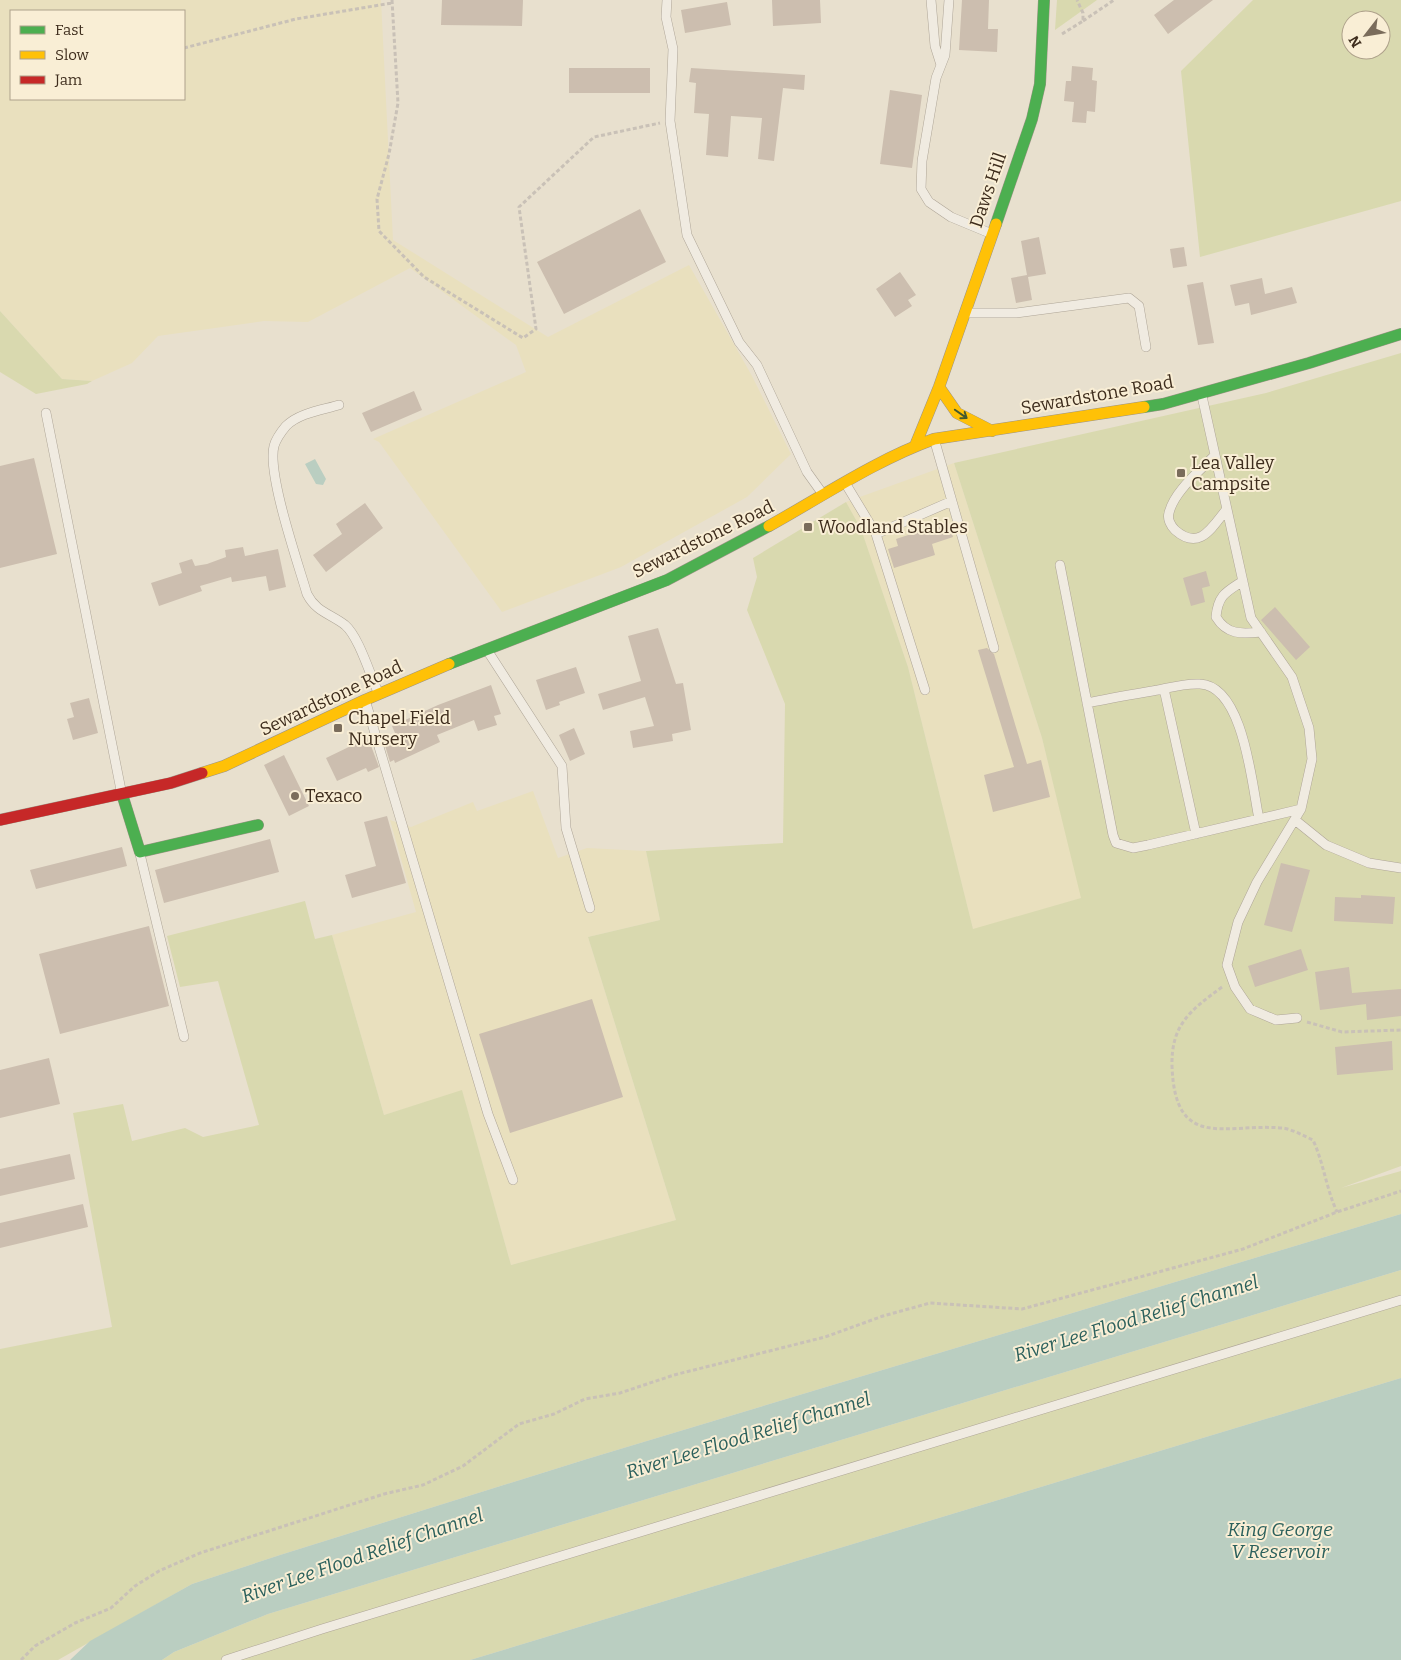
<svg xmlns="http://www.w3.org/2000/svg" width="1401" height="1660" font-family="Bitter,serif">
<style>
.farmland{fill:#e9e0be;fill-rule:evenodd}
.green{fill:#d9d9af;fill-rule:evenodd}
.water{fill:#bacec1}
.building{fill:#ccbeaf}
.lines{fill:none;stroke-linecap:round;stroke-linejoin:round}
.lane-casing{stroke:#aea597;stroke-width:10}
.fast-casing{stroke:#9d9487;stroke-width:12}
.slow-casing{stroke:#9d9487;stroke-width:12}
.jam-casing{stroke:#9d9487;stroke-width:12}
.path{stroke:#c9c1b7;stroke-width:3;stroke-dasharray:4 2.5;stroke-linecap:butt}
.lane{stroke:#f0ebe1;stroke-width:9}
.fast{stroke:#4caf50;stroke-width:11}
.slow{stroke:#ffc107;stroke-width:11}
.jam{stroke:#c62828;stroke-width:11}
.oneway{stroke:#435a2f}
.poi-dot{fill:#7a6c5b;stroke:#f9eed5;stroke-width:2}
.labels{text-anchor:middle;stroke-width:4;stroke-linejoin:round;paint-order:stroke}
.street-label{font-size:18px;fill:#3e2d1d;stroke:#f9eed5}
.poi-label{font-size:18px;fill:#3e2d1d;stroke:#f9eed5;text-anchor:start}
.water-label{font-size:19px;font-style:italic;fill:#2b605c;stroke:#f9eed5}
</style>
<rect width="100%" height="100%" fill="#e8e0ce"/>
<path class="farmland" d="M0,0H381L393,240L548,337L689,265L752,376L791,454L747,497L621,567L502,612L379,442L373,439L526,372L516,345L410,268L308,322L264,321L158,336L132,363L92,381L62,379L0,311ZM11,11H184V99H11Z
M954,463L1042,738L1082,898L973,930L908,667L861,530L846,502Z
M533,791L558,858L587,848L646,851L660,920L588,937L676,1220L511,1265L462,1091L384,1115L332,935L416,912L390,820L411,827L473,802L477,811Z"/>
<path class="green" d="M1057,0H1097L1055,30Z
M1253,0H1401V201L1200,257L1181,71ZM1351,20H1381V50H1351Z
M0,311L62,379L92,381L87,384L36,394L0,372Z
M1401,353V1166L1341,1188L1401,1171V1214L587,1459L280,1555L192,1584L58,1660H0V1349L112,1327L73,1113L123,1104L132,1141L185,1128L203,1137L259,1125L218,981L180,987L167,936L305,901L315,939L332,935L384,1115L462,1090L511,1265L676,1220L588,937L660,920L646,851L783,843L785,704L747,610L757,577L753,558L846,502L861,529L908,667L973,929L1081,898L1042,738L954,463L1266,393Z
M1401,1270V1378L470,1660H162L174,1652L268,1614Z"/>
<path class="water" d="M315,459L326,479L323,485L316,484L305,464Z
M1401,1214V1270L268,1614L174,1652L162,1660H70L90,1641L192,1584L280,1555L587,1459Z
M1401,1378V1660H470Z"/>
<path class="building" d="M442,0H523L522,26L441,25Z
M772,0H820L821,23L773,26Z
M962,0H989L988,29H998L997,52L959,50Z
M1174,0H1213L1168,34L1154,15Z
M727,2L731,25L685,33L681,10Z
M1072,66L1093,68L1092,80L1097,81L1095,112L1087,111L1086,123L1072,122L1074,102L1064,101L1066,81H1071Z
M569,68H650V93H569Z
M691,68L805,75L804,90L783,88L774,161L758,159L762,118L731,116L728,157L706,155L709,114L694,113L696,83L689,82Z
M890,90L922,95L912,168L880,164Z
M640,209L666,262L564,314L537,262Z
M1039,237L1046,274L1028,277L1032,300L1016,303L1011,278L1027,275L1021,241Z
M1184,247L1187,266L1173,268L1170,249Z
M900,272L916,295L908,300L912,306L895,317L876,289Z
M1262,278L1265,294L1292,287L1297,303L1251,315L1249,303L1235,306L1230,285Z
M1203,282L1214,343L1198,345L1187,285Z
M414,391L422,410L371,432L362,413Z
M34,458L57,554L0,568V466Z
M365,503L383,528L326,572L313,555L342,534L336,524Z
M948,522L953,537L932,544L935,555L894,568L888,549L898,546L896,539Z
M243,547L245,556L278,549L286,587L269,591L266,576L232,582L231,577L200,586L202,591L159,606L151,583L182,573L179,563L192,559L195,566L207,564L226,557L225,550Z
M1206,571L1210,586L1202,588L1205,602L1191,606L1183,578Z
M1275,607L1310,647L1296,660L1261,620Z
M658,628L676,684L683,683L691,730L672,734L673,741L633,748L630,731L654,726L645,697L603,710L598,694L641,681L628,636Z
M987,648L994,654L1027,764L1041,760L1050,797L993,812L984,775L1014,767L978,650Z
M576,667L585,693L559,702L560,705L546,710L536,680Z
M491,685L501,714L494,716L497,725L478,731L474,720L437,735L440,742L395,763L394,760L390,762L383,739L395,733L392,726L438,705Z
M89,698L98,733L73,740L67,719L74,717L70,703Z
M574,728L585,754L570,761L559,735Z
M367,735L379,767L368,772L366,768L337,781L326,758L355,744L353,742Z
M284,755L309,806L289,816L264,765Z
M387,816L406,883L352,898L345,875L376,866L364,822Z
M270,839L279,872L164,903L155,870Z
M122,847L127,866L36,889L30,870Z
M1281,863L1310,870L1292,932L1264,925Z
M1361,895L1395,897L1393,924L1334,921L1335,897L1361,898Z
M149,926L169,1006L60,1034L39,954Z
M1301,949L1308,970L1255,987L1248,966Z
M1349,967L1352,993L1401,989V1016L1367,1020L1366,1004L1320,1010L1315,972Z
M592,999L623,1097L510,1133L479,1034Z
M1392,1041L1393,1070L1337,1075L1335,1047Z
M49,1058L60,1104L0,1118V1070Z
M70,1154L75,1179L0,1196V1169Z
M83,1204L88,1227L0,1248V1223Z"/>
<g class="lines">
<defs>
<path id="lane" d="M667,0L666,17L673,49L670,121L687,235L739,342L757,365L807,472L822,493
M931,0L935,46L941,65
M949,0L945,55L936,78L922,161L921,189L929,202L951,217L992,234
M967,313H1016L1129,298L1139,306L1146,347
M1202,396L1251,618L1292,677L1309,728L1312,759L1301,809L1257,882L1238,922L1227,965L1235,987L1250,1009L1276,1020L1297,1018
M339,405C322,410 299,413 286,426C281,432 276,439 274,446C267,474 298,563 307,594C316,612 331,614 345,625C359,637 370,675 378,692
M46,413L121,790
M935,442L994,648
M1215,455C1200,471 1174,491 1169,513C1167,519 1171,526 1175,530C1199,551 1211,529 1226,510
M847,486L876,534L925,690
M876,534L952,501
M1060,565L1113,835L1116,843L1133,848L1148,845L1301,809
M1243,581C1226,592 1218,595 1216,617C1227,635 1241,634 1261,632
M487,650L562,766L566,828L590,908
M1164,689L1196,834
M366,703L488,1114L513,1180
M1087,703C1111,698 1135,694 1158,690C1172,687 1186,683 1200,684C1244,686 1252,786 1259,819
M1295,820L1326,845L1369,863L1401,868
M140,854L184,1037
M226,1660L322,1629L1401,1300"/>
<path id="fast" d="M996,224L1032,119L1040,84L1044,0
M1144,407L1163,404L1309,363L1401,334
M449,664L667,580L769,526
M122,794L140,852L258,825"/>
<path id="slow" d="M939,387L957,413L992,431
M915,446L939,387L996,224
M769,526C823,496 876,460 934,439L1144,407
M202,773L224,766L365,700L449,664"/>
<path id="jam" d="M0,820L171,783L202,773"/>
</defs>
<use href="#lane" class="lane-casing"/>
<use href="#fast" class="fast-casing"/>
<use href="#slow" class="slow-casing"/>
<use href="#jam" class="jam-casing"/>
<path class="path" d="M392,0L398,103L389,154L377,199L379,231L424,277L523,338L536,329L519,207L594,137L660,123
M1083,21L1114,0
M1062,34L1083,21V13L1077,0
M184,48L296,19L392,3
M1222,987C1191,1010 1171,1024 1172,1066C1175,1152 1225,1123 1282,1128C1292,1129 1304,1136 1313,1140C1324,1164 1326,1188 1337,1212
M1307,1022L1342,1032L1401,1030
M21,1660L35,1646L75,1623L111,1608L135,1586L159,1571L200,1553L384,1494L423,1485L463,1466L519,1424L554,1414L585,1399L620,1393L674,1375L825,1337L883,1316L930,1303L1022,1309L1243,1249L1337,1212L1401,1191"/>
<use href="#lane" class="lane"/>
<use href="#fast" class="fast"/>
<use href="#slow" class="slow"/>
<use href="#jam" class="jam"/>
</g>
<defs><path id="oneway-shaft" d="M-6 0H5M1.5-3L5.5 0L1.5 3" fill="none" stroke-width="1.6" stroke-linecap="round" stroke-linejoin="round" transform="scale(1.25)"/></defs>
<use class="oneway" href="#oneway-shaft" transform="translate(961 414) rotate(35)"/>
<g class="poi-dot">
<rect x="1176" y="468" width="10" height="10" rx="2.5"/>
<rect x="803" y="522" width="10" height="10" rx="2.5"/>
<rect x="333" y="723" width="10" height="10" rx="2.5"/>
<circle cx="295" cy="796" r="5"/>
</g>
<g class="labels">
<g class="street-label">
<text transform="translate(988 190) rotate(-71)" y="6">Daws Hill</text>
<text transform="translate(1097 395) rotate(-10)" y="6">Sewardstone Road</text>
<text transform="translate(703 539) rotate(-26)" y="6">Sewardstone Road</text>
<text transform="translate(331 698) rotate(-25)" y="6">Sewardstone Road</text>
</g>
<g class="poi-label">
<text x="1191" y="469">Lea Valley<tspan x="1191" dy="21">Campsite</tspan></text>
<text x="818" y="533">Woodland Stables</text>
<text x="348" y="724">Chapel Field<tspan x="348" dy="21">Nursery</tspan></text>
<text x="305" y="802">Texaco</text>
</g>
<g class="water-label">
<text transform="translate(1136 1318) rotate(-17)" y="7">River Lee Flood Relief Channel</text>
<text transform="translate(748 1435) rotate(-17)" y="7">River Lee Flood Relief Channel</text>
<text x="1280" y="1536">King George<tspan x="1280" dy="22">V Reservoir</tspan></text>
<text transform="translate(362 1555) rotate(-19)" y="7">River Lee Flood Relief Channel</text>
</g>
</g>
<rect x="10" y="10" width="175" height="90" fill="#f9eed5" stroke="#aea18b"/>
<rect x="20" y="26" width="25" height="8" fill="#4caf50" stroke="#aea18b"/>
<text x="55" y="35" font-size="15" fill="#3e2d1d">Fast</text>
<rect x="20" y="51" width="25" height="8" fill="#ffc107" stroke="#aea18b"/>
<text x="55" y="60" font-size="15" fill="#3e2d1d">Slow</text>
<rect x="20" y="76" width="25" height="8" fill="#c62828" stroke="#aea18b"/>
<text x="55" y="85" font-size="15" fill="#3e2d1d">Jam</text>
<g transform="translate(1366 35) rotate(239)"><circle r="24" fill="#f9eed5" stroke="#aea18b"/>
<path d="M0-4L9 19L0 12L-9 19Z" fill="#7a6c5b"/>
<text y="-8" font-size="14" font-weight="bold" text-anchor="middle" fill="#3e2d1d">N</text>
</g>
</svg>
